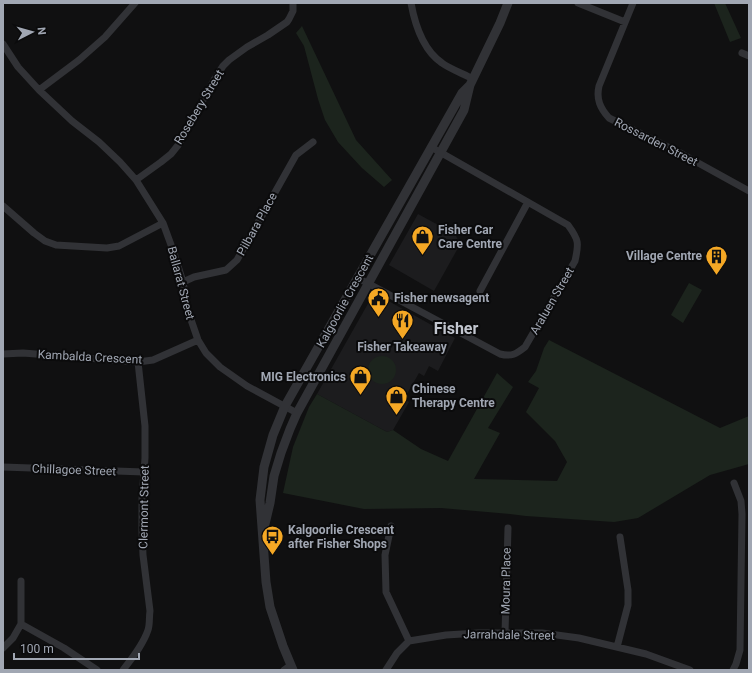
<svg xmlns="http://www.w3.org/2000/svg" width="752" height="673" font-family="Roboto,sans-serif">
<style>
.built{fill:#1c1c1e}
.green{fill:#1c241d}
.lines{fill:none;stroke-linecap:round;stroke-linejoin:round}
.minor{stroke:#313236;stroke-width:7}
.tertiary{stroke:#313236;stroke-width:9}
.labels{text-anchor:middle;stroke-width:4;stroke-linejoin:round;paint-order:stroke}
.street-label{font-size:12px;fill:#a1a7b3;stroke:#0b0b0c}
.poi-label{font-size:12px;font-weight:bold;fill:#a1a7b3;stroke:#0b0b0c;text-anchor:start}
.district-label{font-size:16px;font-weight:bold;fill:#c2c6cf;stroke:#0b0b0c}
</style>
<rect width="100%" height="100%" fill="#101011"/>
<path class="built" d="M418,214L453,233L456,236L458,240V248L434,291L389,265Z
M374,293L455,338L438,371L429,366L424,376L419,373L404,399L409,402L393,430L387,432L317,394Z"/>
<path class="green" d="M714,3H725L741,38L730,42Z
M302,26L356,140L392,180L384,187L362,168L338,142L325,120L318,99L304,46L296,33Z
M689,283L702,290L683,323L671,315Z
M549,340L720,428L749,416V464L710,475L638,518L614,522L526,516L510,514L441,508L364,509L283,493L293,447L309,407L317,394L387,432L393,430L421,449L448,461L497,373L513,387L488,428L500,433L474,479L557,481L567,462L555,441L526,412L539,388L528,382L536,371L544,348Z
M368 370a14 14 0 1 1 28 0a14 14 0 1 1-28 0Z"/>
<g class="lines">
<path class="minor" d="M411,3C415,25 423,50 442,63C450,69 464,74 473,79
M578,3L625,22
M633,3L599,86C596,99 600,108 609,118L682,154L749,191
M3,44L18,67L39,90L72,121L99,142L120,162L136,180L163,223L174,253L183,282L188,311L198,340L206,353L220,367L247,386L297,413
M742,53L749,56
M39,90L79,60L105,37L135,3
M136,180L161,162L171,154L179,144L214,80L223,66L229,60L247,47L268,35L287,22L289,19L293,11V3
M3,206L34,233L45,241L56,245L107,248L119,246L163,223
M358,278L500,354C512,357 516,354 525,347L575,261C579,243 579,240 568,225L431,147
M183,282L194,277L226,270L237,260L296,155L313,142
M480,291L528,202
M3,354L23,353L138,362L153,360L198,340
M3,467L144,472
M391,526L385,555L386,592L409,641
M21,624L64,648L97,670
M505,633L508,528
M617,647L628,605V590L620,537
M3,648L13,638L21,624V581
M123,670C132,658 143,645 148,630C150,624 149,617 150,611L143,555L142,531V499L145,458V426L138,362
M284,670L291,665
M386,670L397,653L409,641L446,635L478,633H542L579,638L646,654L690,670
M733,670L736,664L740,650L742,514L741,501L734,483"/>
<path class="tertiary" d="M265,524L270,503L274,476L281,453L290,429L297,413L464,110L470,85L500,23L508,3
M293,670L283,646L270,607L266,582L260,500L264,467L273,435L285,406L462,93L470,85"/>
</g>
<defs>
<symbol id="shop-pin" viewBox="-11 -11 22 30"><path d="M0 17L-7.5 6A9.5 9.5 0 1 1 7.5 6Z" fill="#f5a825" stroke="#0b0b0c"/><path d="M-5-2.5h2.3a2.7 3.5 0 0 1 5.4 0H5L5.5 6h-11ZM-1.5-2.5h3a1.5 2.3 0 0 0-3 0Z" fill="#111"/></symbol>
<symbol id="building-pin" viewBox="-11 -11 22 30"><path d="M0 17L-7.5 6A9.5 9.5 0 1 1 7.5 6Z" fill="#f5a825" stroke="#0b0b0c"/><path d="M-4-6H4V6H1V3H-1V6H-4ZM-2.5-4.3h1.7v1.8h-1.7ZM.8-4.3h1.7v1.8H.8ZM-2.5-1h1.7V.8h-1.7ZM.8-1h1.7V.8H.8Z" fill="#111"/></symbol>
<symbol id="civic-pin" viewBox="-11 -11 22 30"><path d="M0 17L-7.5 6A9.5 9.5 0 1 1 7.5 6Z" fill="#f5a825" stroke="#0b0b0c"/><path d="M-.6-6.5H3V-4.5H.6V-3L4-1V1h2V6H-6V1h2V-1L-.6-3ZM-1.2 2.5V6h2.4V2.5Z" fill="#111"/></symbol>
<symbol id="restaurant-pin" viewBox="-11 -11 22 30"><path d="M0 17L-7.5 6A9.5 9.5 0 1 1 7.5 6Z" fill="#f5a825" stroke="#0b0b0c"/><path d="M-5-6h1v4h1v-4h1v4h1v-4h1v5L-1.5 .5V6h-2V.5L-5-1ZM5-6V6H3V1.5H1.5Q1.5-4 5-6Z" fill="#111"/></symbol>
<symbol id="bus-pin" viewBox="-11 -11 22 30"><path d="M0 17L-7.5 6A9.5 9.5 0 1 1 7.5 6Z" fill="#f5a825" stroke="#0b0b0c"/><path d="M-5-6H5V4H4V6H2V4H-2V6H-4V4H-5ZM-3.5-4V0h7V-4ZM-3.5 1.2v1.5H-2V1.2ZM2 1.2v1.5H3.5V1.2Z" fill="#111"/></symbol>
</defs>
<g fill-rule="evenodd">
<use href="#shop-pin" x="410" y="224" width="25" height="34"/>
<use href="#building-pin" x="704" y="244" width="25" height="34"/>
<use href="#civic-pin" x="366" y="286" width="25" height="34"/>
<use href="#restaurant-pin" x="390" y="308" width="25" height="34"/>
<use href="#shop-pin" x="348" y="364" width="25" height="34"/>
<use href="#shop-pin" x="384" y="384" width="25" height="34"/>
<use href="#bus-pin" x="260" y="524" width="25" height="34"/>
</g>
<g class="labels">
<g class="street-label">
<text transform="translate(199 107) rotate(-59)" y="4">Rosebery Street</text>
<text transform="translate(656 142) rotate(27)" y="4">Rossarden Street</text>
<text transform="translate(257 224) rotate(-61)" y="4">Pilbara Place</text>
<text transform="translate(181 283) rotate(75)" y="4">Ballarat Street</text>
<text transform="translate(345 301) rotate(-61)" y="4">Kalgoorlie Crescent</text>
<text transform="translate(552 301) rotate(-60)" y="4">Araluen Street</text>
<text transform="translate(90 357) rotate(3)" y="4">Kambalda Crescent</text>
<text transform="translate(74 470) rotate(2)" y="4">Chillagoe Street</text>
<text transform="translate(144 507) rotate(-89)" y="4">Clermont Street</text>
<text transform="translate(506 581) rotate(-89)" y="4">Moura Place</text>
<text transform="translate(509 635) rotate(1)" y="4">Jarrahdale Street</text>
</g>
<g class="poi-label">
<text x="438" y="234">Fisher Car<tspan x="438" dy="14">Care Centre</tspan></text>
<text x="702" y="260" text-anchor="end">Village Centre</text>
<text x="394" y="302">Fisher newsagent</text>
<text x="402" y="351" text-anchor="middle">Fisher Takeaway</text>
<text x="346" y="381" text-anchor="end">MIG Electronics</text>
<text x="412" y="393">Chinese<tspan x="412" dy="14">Therapy Centre</tspan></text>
<text x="288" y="534">Kalgoorlie Crescent<tspan x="288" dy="14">after Fisher Shops</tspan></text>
</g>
<g class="district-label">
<text x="456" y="334">Fisher</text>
</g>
</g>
<rect width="752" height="673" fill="none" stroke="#a1a7b3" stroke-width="8"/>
<g transform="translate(32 32) rotate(84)" stroke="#0b0b0c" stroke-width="3" paint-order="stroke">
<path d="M0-3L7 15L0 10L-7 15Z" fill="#a1a7b3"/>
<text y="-6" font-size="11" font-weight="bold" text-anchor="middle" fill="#a1a7b3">N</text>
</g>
<path d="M14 653v6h125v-6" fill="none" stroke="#a1a7b3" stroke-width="2"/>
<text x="20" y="653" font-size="12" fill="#a1a7b3" stroke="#0b0b0c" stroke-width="3" paint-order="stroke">100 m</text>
</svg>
